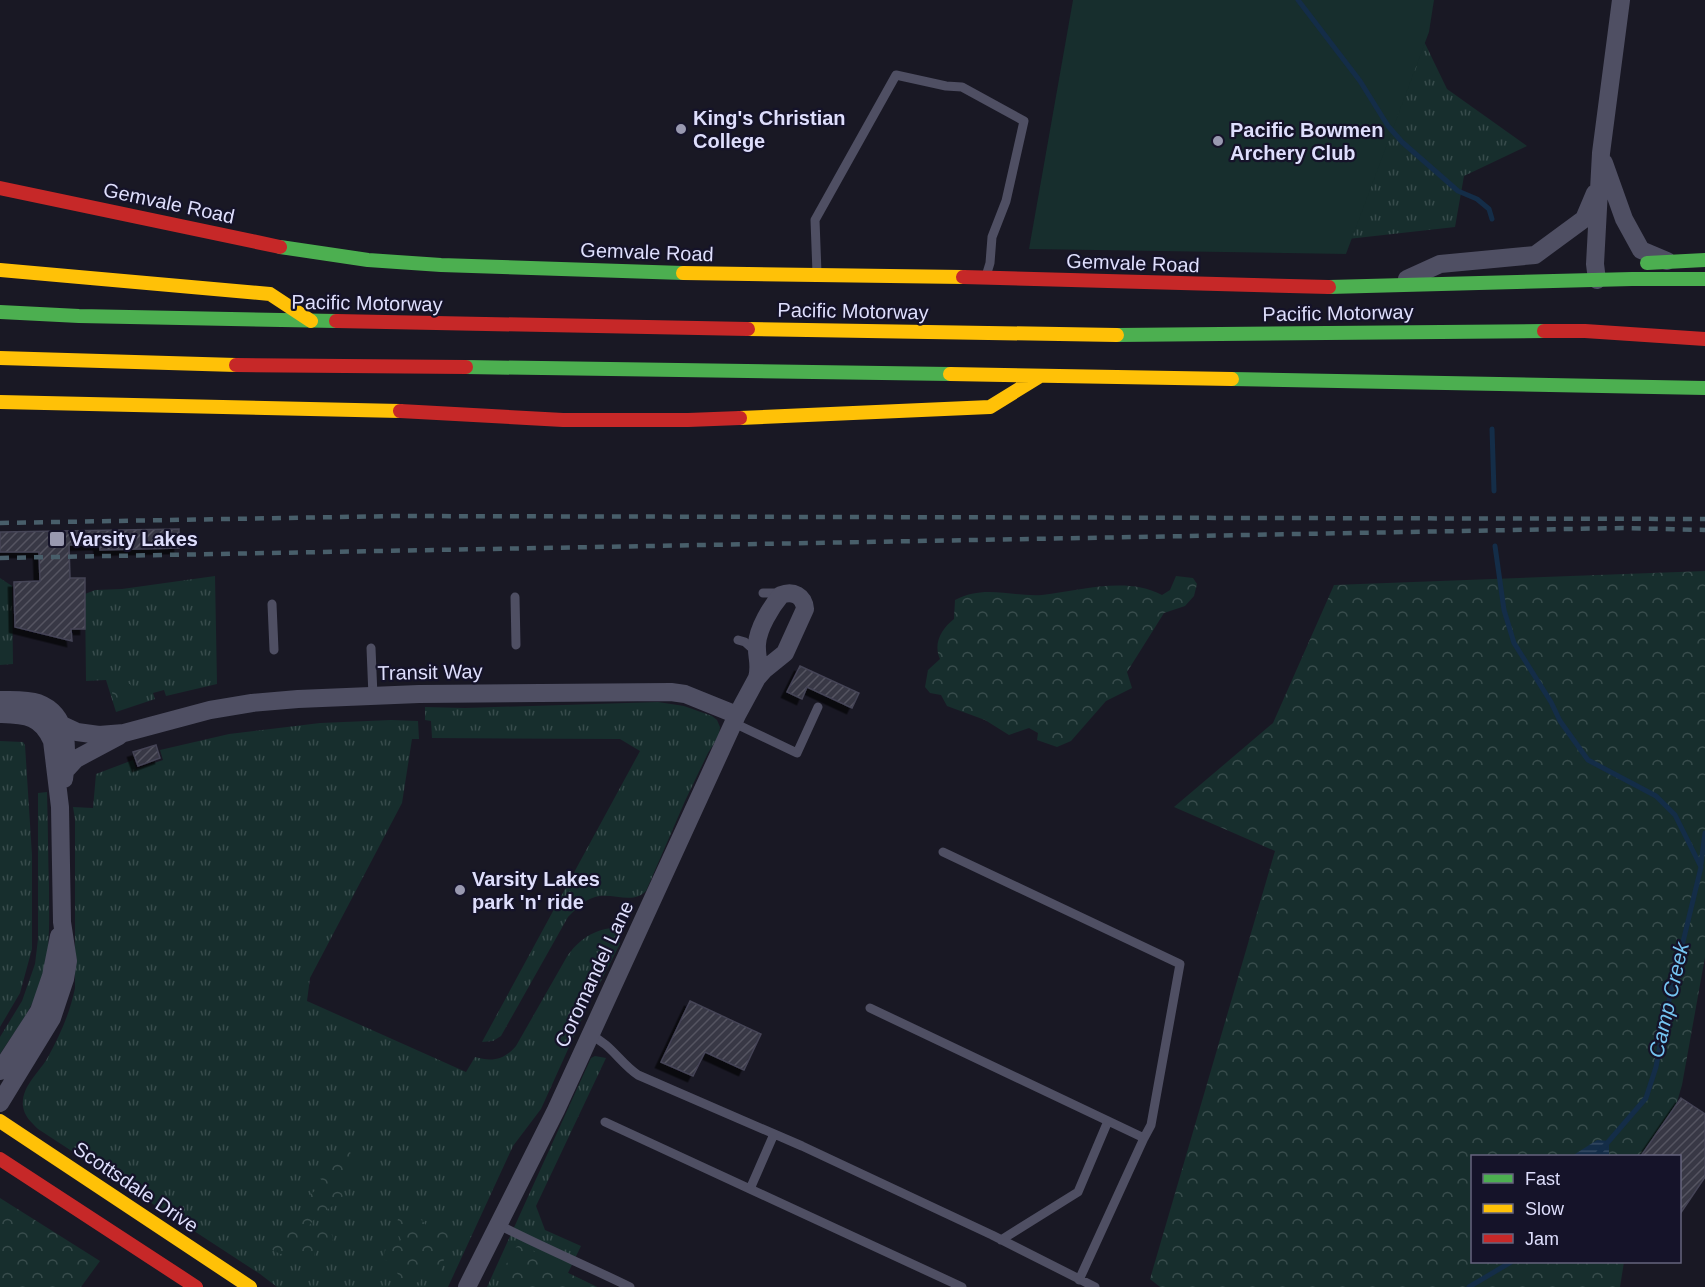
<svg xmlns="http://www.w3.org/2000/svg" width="1705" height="1287" font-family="Helvetica,sans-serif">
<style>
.grass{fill:url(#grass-tufts)}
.forest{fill:url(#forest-crowns)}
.garden{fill:#172e2d}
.water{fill:url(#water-rules)}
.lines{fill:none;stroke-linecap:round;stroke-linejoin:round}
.stream{stroke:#142d48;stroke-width:5}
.building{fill:url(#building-hatch);stroke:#454456;stroke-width:1.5;filter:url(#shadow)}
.lane{stroke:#4f4f63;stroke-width:9}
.street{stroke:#4f4f63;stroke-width:18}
.fast{stroke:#4caf50;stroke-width:14}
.slow{stroke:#ffc107;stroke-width:14}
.jam{stroke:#c62828;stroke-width:14}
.rail{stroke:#485e6a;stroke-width:4.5;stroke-dasharray:9 8;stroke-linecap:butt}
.poi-dot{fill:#9999b0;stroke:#151329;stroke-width:2}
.labels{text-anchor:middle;stroke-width:4.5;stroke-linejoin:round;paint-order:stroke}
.poi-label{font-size:20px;font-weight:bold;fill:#dedefc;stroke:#151329;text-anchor:start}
.street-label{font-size:20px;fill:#dedefc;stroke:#151329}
.water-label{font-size:21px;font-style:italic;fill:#75c5f2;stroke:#151329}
</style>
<defs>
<pattern id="grass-tufts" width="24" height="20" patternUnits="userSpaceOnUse" patternTransform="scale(1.5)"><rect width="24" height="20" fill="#172e2d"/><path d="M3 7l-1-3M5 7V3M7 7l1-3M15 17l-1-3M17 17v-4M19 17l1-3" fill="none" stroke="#384c4c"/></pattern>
<pattern id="forest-crowns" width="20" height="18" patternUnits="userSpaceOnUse" patternTransform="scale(1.5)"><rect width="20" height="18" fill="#172e2d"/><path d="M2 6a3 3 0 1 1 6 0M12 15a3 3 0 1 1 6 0" fill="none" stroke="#384c4c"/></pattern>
<pattern id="water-rules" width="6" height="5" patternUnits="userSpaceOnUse" patternTransform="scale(1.5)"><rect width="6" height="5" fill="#142d48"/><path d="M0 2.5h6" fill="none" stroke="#364b63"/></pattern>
<pattern id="building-hatch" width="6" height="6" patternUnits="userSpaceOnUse" patternTransform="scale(1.5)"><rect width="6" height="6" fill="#383745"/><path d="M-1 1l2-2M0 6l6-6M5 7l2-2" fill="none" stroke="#545461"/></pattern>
<filter id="shadow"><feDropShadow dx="-5.5" dy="5.5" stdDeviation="0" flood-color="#0009"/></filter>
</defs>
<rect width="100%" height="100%" fill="#191824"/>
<path class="grass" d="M1419,31L1447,89L1527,146L1464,176L1455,227L1330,241Z
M215,576L217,684L166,696L164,690L153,693L155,699L116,712L106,680L86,681L85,594L95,590L122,589Z
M0,578L12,586L13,664L0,665Z
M658,702L684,706L712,716L717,720L720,727L719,736L708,753L685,801L646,891C633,905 612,892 595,897C584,900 576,909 568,917L501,1036L493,1041L482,1042L640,751L620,739L432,738L431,721L425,720V707L465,708Z
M391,720L418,721L419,739H412L402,803L310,978L307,1001L466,1072L475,1057C492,1062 504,1060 516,1046L565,960C575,943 591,930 612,928L618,934L620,944L584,1014L541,1109L513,1146L448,1287H277L260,1274L38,1129C31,1122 24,1116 23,1106C21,1086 40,1072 48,1057C60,1035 70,1013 75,988V819L73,807L93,808L96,774L133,760L136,769L163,760L160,750L229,734L320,723Z
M0,741L23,742L25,745L32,855V949L20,993L0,1027Z
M47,792C48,824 48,856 49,888C49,919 51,953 41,983C32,1010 15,1031 0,1054V1037L22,1001L35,964L38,939V793Z
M595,1056L606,1058L536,1206L545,1230L581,1246L568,1273L597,1287H487L591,1058Z"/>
<path class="forest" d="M1705,571V957L1682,1085L1672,1119L1647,1156H1472V1262H1624L1620,1287H1160L1150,1279L1275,851L1174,807L1273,723L1334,585Z
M1176,576L1193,578L1197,584L1194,596L1185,606L1164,613L1127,672L1132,688L1106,701L1071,741L1057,747L1037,740L1038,733L1029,728L1009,735L985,720L947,706L941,695L930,693L925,687L928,670L940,659C933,644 941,629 954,619L955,600C984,584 1012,597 1042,595C1081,591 1125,576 1162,595L1170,590Z
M115,684H130L135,693L134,695L128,694V695L133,701L117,708L114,703L111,687Z
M346,1150L356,1156V1165L340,1174L336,1184L341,1187L343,1196C332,1210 317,1212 307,1229L331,1232L333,1239L329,1246L321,1250L316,1247L314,1256L308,1262L299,1260L292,1253L280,1254L271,1249L286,1220C298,1219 302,1212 308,1202L307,1197L316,1190L323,1189L326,1183L319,1178L328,1158L333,1152Z
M0,1198L100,1261L81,1287H0Z
M401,1211L414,1212L426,1225L425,1233L428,1238L440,1231L448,1233V1243L441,1271L434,1275L423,1266L418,1271L421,1281L413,1284L404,1283L391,1264L383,1258L386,1248L393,1247L401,1240C395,1229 396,1222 401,1211Z
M522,1244L568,1273L597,1287H510L507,1281L505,1265L514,1256L516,1247Z"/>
<path class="garden" d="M1073,0H1434L1429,32L1346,254L1029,249Z"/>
<path class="water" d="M1597,1140L1609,1141V1156H1572Z"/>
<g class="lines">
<path class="stream" d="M1298,0L1360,81L1388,126L1402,142L1458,191L1477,199L1489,209L1492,219
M1492,429L1494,491
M1495,546L1504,610L1514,643L1551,702L1560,721L1588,760L1656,796L1675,815L1701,867L1665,1017L1656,1067L1646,1098L1596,1156
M1701,864L1705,833
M1469,1287L1511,1262"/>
</g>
<path class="building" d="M179,529V548L100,550L99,544L69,545L70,578H85V629H71L72,641L15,627L14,582L40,581L39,552H0V532Z
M800,666L859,693L852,708L807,687L802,699L787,692Z
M156,745L160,758L138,766L133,752Z
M690,1001L761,1034L744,1070L705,1052L693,1076L661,1062Z
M1681,1098L1705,1114V1177L1680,1214V1156H1641Z"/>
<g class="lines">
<path class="lane" d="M817,273L815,220L896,75L946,86L962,87L1024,121L1006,201L992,237L990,263L986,276
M763,593H781
M515,597L516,645
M272,604L274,650
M738,640L745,642L755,651
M371,648L373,696
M734,723L797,753L818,707
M943,852L1180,964L1151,1125L1144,1138
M870,1008L1144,1138L1079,1280
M590,1035C611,1044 620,1063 638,1075L802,1146L992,1235L1095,1287
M605,1122L962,1287
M750,1189L774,1134
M499,1225C542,1247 587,1266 630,1287
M1001,1240L1078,1192L1108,1121"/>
<path class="street" d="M1604,163L1624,219L1641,250L1667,261
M1407,279L1440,264L1535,255L1584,219L1595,193
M1597,280L1595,264L1601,153L1621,0
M0,700C12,700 27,699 38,703C70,715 68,751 64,779
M0,714C25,715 41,715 52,741L60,807L62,922L68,961L65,979L52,1018L0,1103
M62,725L77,732L99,735L124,733L210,710L252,703L298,699L419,694L671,692L685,694L737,715
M65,771L76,759L119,736
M0,1071L39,1011L51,976L59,936
M467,1287L556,1110L737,715L757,678L764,670L785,653L805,609C804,596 793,590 781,595C771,607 758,628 757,644C756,657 761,664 757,678"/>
<path class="fast" d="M280,247L368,260L441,265L683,273
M1647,263L1705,260
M1329,287L1632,279H1705
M0,312L79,316L336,321
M1117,335L1544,331
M466,367L950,374
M1232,379L1705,388"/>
<path class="slow" d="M0,270L270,294L311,321
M683,273L963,277
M748,329L1117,335
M0,358L236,365
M950,374L1232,379
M0,402L400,411
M740,418L990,407L1040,376
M0,1121L250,1287"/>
<path class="jam" d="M0,188L280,247
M963,277L1329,287
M336,321L748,329
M1544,331H1585L1705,339
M236,365L466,367
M400,411L563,420H688L740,418
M0,1159L196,1287"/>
<path class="rail" d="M0,523L396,516L1705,519
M0,558L1623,528L1705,530"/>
</g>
<g class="poi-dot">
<circle cx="681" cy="129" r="6"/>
<circle cx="1218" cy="141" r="6"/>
<rect x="49" y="531" width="16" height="16" rx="3"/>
<circle cx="460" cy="890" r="6"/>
</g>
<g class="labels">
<g class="poi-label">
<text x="693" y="125">King's Christian<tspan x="693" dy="23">College</tspan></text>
<text x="1230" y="137">Pacific Bowmen<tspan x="1230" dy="23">Archery Club</tspan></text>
<text x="70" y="546">Varsity Lakes</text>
<text x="472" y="886">Varsity Lakes<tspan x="472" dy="23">park 'n' ride</tspan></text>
</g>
<g class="street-label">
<text transform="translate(169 203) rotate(12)" y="7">Gemvale Road</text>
<text transform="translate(647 252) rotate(2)" y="7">Gemvale Road</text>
<text transform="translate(1133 263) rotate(2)" y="7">Gemvale Road</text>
<text transform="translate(367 303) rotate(1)" y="7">Pacific Motorway</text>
<text transform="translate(853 311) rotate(1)" y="7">Pacific Motorway</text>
<text transform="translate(1338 313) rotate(-1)" y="7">Pacific Motorway</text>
<text transform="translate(430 672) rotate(-1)" y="7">Transit Way</text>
<text transform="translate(594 974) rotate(-65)" y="7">Coromandel Lane</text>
<text transform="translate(136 1187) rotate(34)" y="7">Scottsdale Drive</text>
</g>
<g class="water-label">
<text transform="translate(1669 1000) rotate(-77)" y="7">Camp Creek</text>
</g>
</g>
<rect x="1471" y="1155" width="210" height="108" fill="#151329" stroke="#65647d" stroke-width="1.5"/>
<rect x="1483" y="1174" width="30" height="9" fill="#4caf50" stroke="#65647d" stroke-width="1.5"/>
<text x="1525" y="1185" font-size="18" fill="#dedefc">Fast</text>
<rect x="1483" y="1204" width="30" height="9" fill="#ffc107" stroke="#65647d" stroke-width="1.5"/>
<text x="1525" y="1215" font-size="18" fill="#dedefc">Slow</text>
<rect x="1483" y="1234" width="30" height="9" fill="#c62828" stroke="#65647d" stroke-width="1.5"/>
<text x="1525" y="1245" font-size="18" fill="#dedefc">Jam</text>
</svg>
